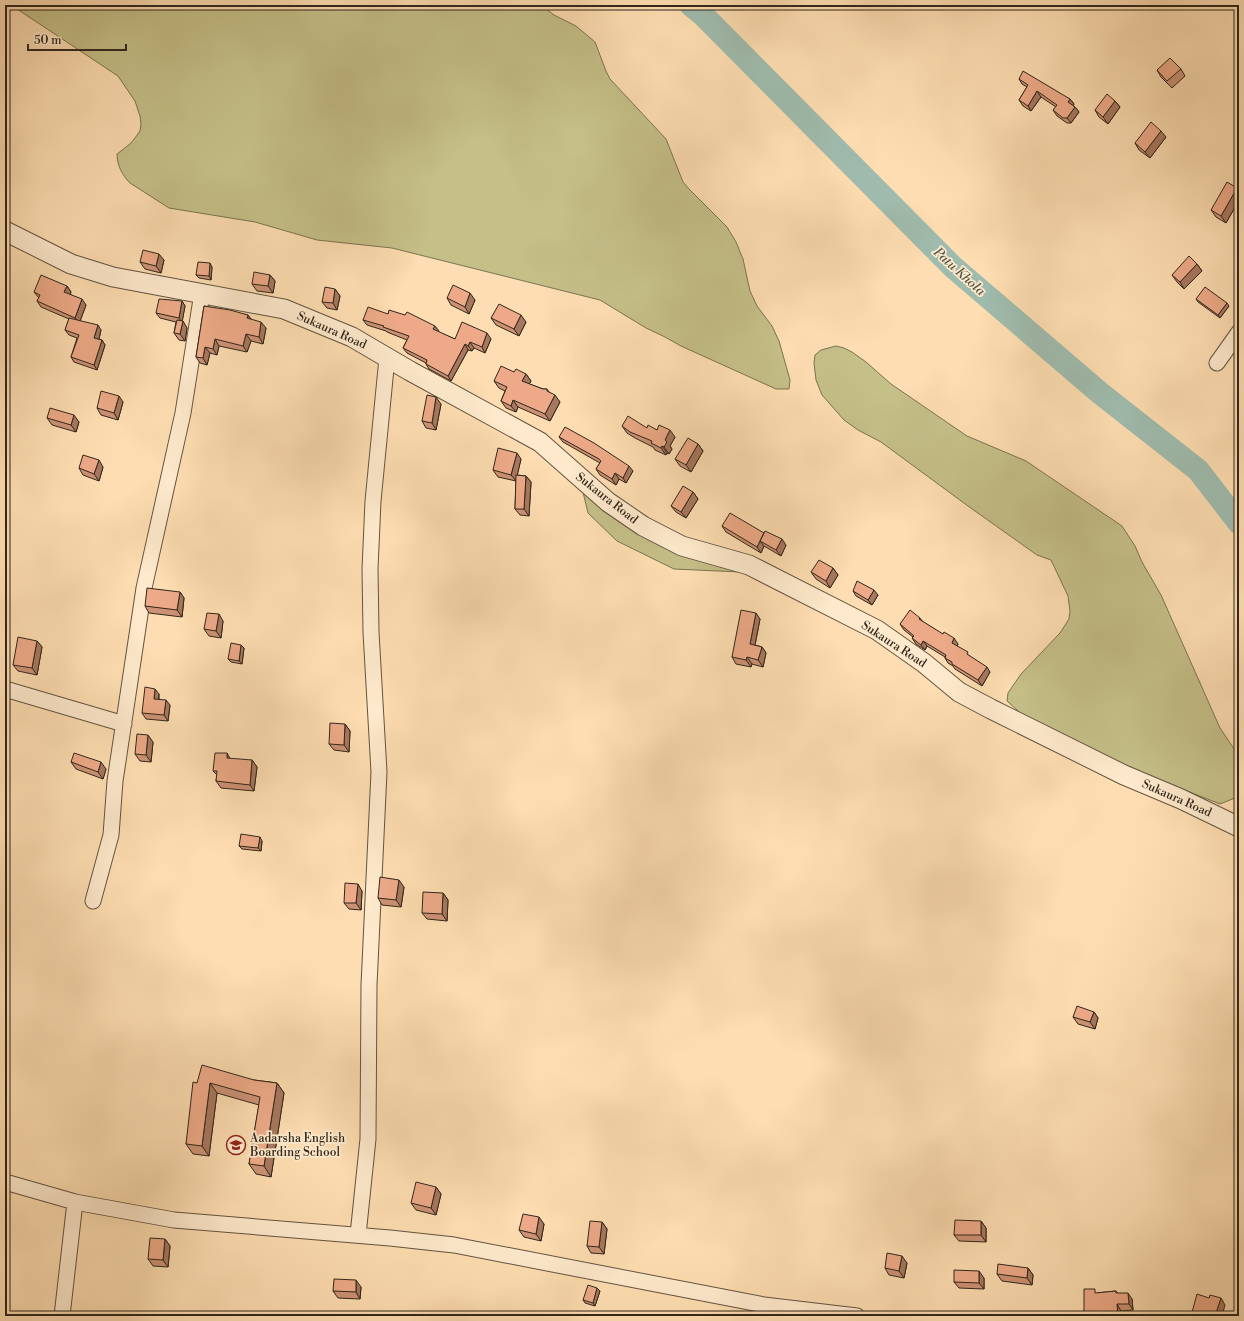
<svg xmlns="http://www.w3.org/2000/svg" width="1244" height="1321" font-family="'Libre Bodoni',serif">
<style>
.green{fill:#c5bf88;stroke:#7a7352}
.lines{fill:none;stroke-linecap:round;stroke-linejoin:round}
.river{stroke:#9fbbad;stroke-width:23}
.minor-casing{stroke:#635440;stroke-width:17}
.tertiary-casing{stroke:#635440;stroke-width:21}
.minor{stroke:#fee9cc;stroke-width:15}
.tertiary{stroke:#fee9cc;stroke-width:19}
.wall{fill:#cd9275;stroke:#30271b}
.shaded-wall{fill:#a7775f;stroke:#30271b}
.building{fill:#ea8;stroke:#30271b}
.labels{text-anchor:middle;stroke-width:3.5;stroke-linejoin:round;paint-order:stroke}
.street-label{font-size:12px;fill:#30271b;stroke:#fee9cc}
.poi-label{font-size:12px;fill:#30271b;stroke:#fee9cc;text-anchor:start}
.water-label{font-size:13px;font-style:italic;fill:#515347;stroke:#fee9cc}
</style>
<rect width="100%" height="100%" fill="#fdddb1"/>
<filter id="stains"><feTurbulence type="fractalNoise" baseFrequency=".005" numOctaves="4"/><feColorMatrix values="0 0 0 0 .2 0 0 0 0 .09 0 0 0 0 .02 0 0 0 .5 -.17"/></filter>
<radialGradient id="worn" r=".72"><stop offset=".6" stop-color="#630" stop-opacity="0"/><stop offset="1" stop-color="#630" stop-opacity=".3"/></radialGradient>
<path class="green" d="M11,5H541L554,15L576,26L595,42L606,71L610,79L666,139L683,182L689,189L727,227L736,242L743,259L750,291L757,306L772,326L779,341L790,380L789,389H776L681,346L665,337L646,328L600,300L392,248L317,240L255,222L169,208L130,183C122,175 117,165 117,154L130,144L135,138L140,131L141,124L140,116L135,101L118,76Z
M836,346L844,348L852,352L866,362L891,384L967,436L1026,461L1122,526L1135,546L1142,562L1161,595L1220,728L1239,756V794L1235,798L1220,804L1126,767L1027,719L1007,701L1008,693L1021,674L1060,633L1069,619L1070,611L1068,596L1051,560L1037,555L968,506L881,442L858,430L844,420L822,395L816,380L814,363L815,355L821,350Z
M582,488L741,572L674,569L617,541L588,513Z"/>
<g class="lines">
<path class="river" d="M691,5L702,14L953,267L1100,393L1198,470L1239,523"/>
<defs>
<path id="minor" d="M1217,363L1239,332
M5,689L124,724
M93,901L111,835L115,781L144,588L183,413L202,293
M5,1182L75,1202L174,1220L390,1238L454,1245L764,1305L857,1316
M358,1235L368,1139L369,985L379,772L371,632L370,569L373,501L387,358
M62,1316L75,1202"/>
<path id="tertiary" d="M5,231L71,264L113,277L284,309L352,337L410,371L540,442L608,502L643,526L682,546L749,565L877,630L924,663L959,692L991,709L1124,775L1181,799L1239,827"/>
</defs>
<use href="#minor" class="minor-casing"/>
<use href="#tertiary" class="tertiary-casing"/>
<use href="#minor" class="minor"/>
<use href="#tertiary" class="tertiary"/>
</g>
<path class="wall" d="M1181,69L1185,76L1172,88L1161,77L1157,70Z
M1019,79L1070,99L1074,104L1073,106L1075,107L1079,112L1071,123H1067L1057,116L1053,110L1056,107L1041,97L1031,111L1023,106L1019,100L1027,87L1022,84Z
M1115,101L1120,107L1108,124L1099,117L1095,110Z
M1166,137L1150,158L1139,150L1135,143Z
M1237,188L1239,191V200L1226,223L1216,217L1211,210Z
M164,260L161,273L145,269L140,262Z
M1197,264L1202,271L1184,289L1177,282L1172,275Z
M212,267L211,280L199,278L196,275Z
M270,275L275,281L273,293L257,291L252,284Z
M67,286L71,292L70,294L86,305L80,321L101,330L99,339L102,340L105,345L97,370L74,362L71,357L77,338L69,335L65,330L69,319L41,307L37,301L39,298L34,292Z
M335,289L340,296L337,310L327,308L322,302Z
M447,298L475,300L469,314L451,305Z
M1196,299L1229,306L1220,318L1198,302Z
M182,301L185,306L182,321L187,328L185,341L179,340L174,333L176,322L160,318L156,313Z
M204,306L248,315L251,319L266,328L263,344L251,341L247,352L219,346L217,355L210,353L207,365L200,363L196,357Z
M491,318L526,322L519,336L496,325Z
M363,320L439,331L438,332L455,339H491L485,353L474,348L472,351L468,350L451,381L429,369L426,364V363L407,353L403,348L407,340L387,332L386,331L367,325Z
M514,372L526,374L531,381L529,384L543,389H547L549,392L560,402L550,421L518,407L516,412L506,408L501,401L505,391L499,388L494,381Z
M123,402L118,420L101,415L97,408Z
M441,404L436,430L426,428L422,421Z
M47,418L79,422L76,432L52,425Z
M622,426L657,430L675,437L670,446L672,449L669,454L667,453L666,455L655,450L653,447L635,438L627,433Z
M559,437L633,471L626,483L619,479L616,485L600,475L596,469L600,463L563,442Z
M698,444L703,451L691,472L680,466L675,459Z
M521,459L517,475L526,476L531,482L529,516L520,515L515,509L516,481L498,477L493,470Z
M103,467L99,481L83,475L79,468Z
M693,492L698,499L686,518L676,512L671,506Z
M722,526L764,534L786,545L781,556L764,546L761,553L726,532Z
M833,568L838,575L830,588L816,579L811,572Z
M853,591L878,595L872,605L856,596Z
M180,592L184,598L182,617L149,613L145,606Z
M920,618L923,622L958,644L957,646L990,672L982,686L955,669L953,666L948,663L945,658V657L927,646L925,650L916,644L912,638L913,637L904,630L900,624Z
M760,619L755,645L762,647L766,653L763,667L752,664L751,667L736,664L732,657Z
M223,621L221,638L209,636L204,629Z
M37,641L42,647L37,675L18,671L13,665Z
M244,648L242,664L231,662L228,659Z
M159,694V699L170,705L168,721L146,719L142,713Z
M345,724L350,731L349,752L334,750L329,744Z
M153,742L151,762L140,761L135,754Z
M252,760L257,767L254,791L221,788L216,781L217,775L213,771Z
M71,762L106,769L103,779L76,769Z
M262,841L261,851L242,849L239,846Z
M404,887L401,907L382,905L378,898Z
M362,891L361,910L349,909L344,903Z
M443,893L448,900L447,921L427,919L422,913Z
M1094,1012L1098,1018L1095,1029L1078,1024L1073,1017Z
M254,1080L277,1083L284,1093L271,1177L256,1174L249,1164L259,1105L217,1093L209,1156L193,1154L186,1144L197,1083Z
M436,1187L441,1194L436,1215L416,1210L411,1203Z
M981,1221L986,1228V1242L959,1241L954,1235Z
M602,1222L607,1229L604,1254L591,1253L587,1246Z
M544,1224L541,1241L524,1237L519,1230Z
M165,1239L170,1246L168,1267L153,1266L148,1259Z
M907,1263L904,1278L889,1275L885,1268Z
M1028,1268L1033,1275L1032,1285L1002,1281L997,1274Z
M984,1278V1289L959,1288L954,1282Z
M361,1287L360,1299L338,1298L333,1291Z
M597,1288L600,1291L595,1306L585,1303L583,1300Z
M1116,1291L1117,1293L1132,1299L1133,1310L1121,1311L1097,1293Z"/>
<path class="shaded-wall" d="M1037,91L1041,97L1031,111L1028,106Z
M1070,99L1074,104L1072,108L1068,102Z
M1115,101L1120,107L1108,124L1103,117Z
M1075,107L1079,112L1071,123L1067,118Z
M1161,131L1166,137L1150,158L1145,152Z
M1237,188L1239,191V200L1226,223L1221,216Z
M159,254L164,260L161,273L156,266Z
M210,263L212,267L211,280L209,276Z
M1197,264L1202,271L1184,289L1180,282Z
M270,275L275,281L273,293L268,286Z
M67,286L71,292L68,298L64,292Z
M335,289L340,296L337,310L333,303Z
M470,293L475,300L469,314L465,307Z
M82,299L86,305L79,324L75,318Z
M182,301L185,306L182,323L179,318Z
M1227,303L1229,306L1220,318L1218,315Z
M248,315L252,321L247,318Z
M521,315L526,322L519,336L514,329Z
M183,321L187,328L185,341L180,334Z
M261,322L266,328L263,344L259,337Z
M98,325L101,330L98,343L94,338Z
M435,326L439,331L437,334L433,329Z
M487,333L491,339L485,353L482,347Z
M246,334L251,341L247,352L243,346Z
M215,339L219,346L217,355L213,349Z
M102,340L105,345L97,370L94,365Z
M470,342L474,348L472,351L468,346Z
M465,344L468,350L451,381L448,376Z
M205,347L210,353L207,365L203,358Z
M526,374L531,381L527,388L522,381Z
M555,395L560,402L550,421L545,414Z
M119,396L123,402L118,420L114,413Z
M436,397L441,404L436,430L432,423Z
M513,400L518,407L516,412L511,406Z
M74,415L79,422L76,432L71,425Z
M670,430L675,437L670,446L672,449L669,454L664,447L665,440Z
M698,444L703,451L691,472L686,465Z
M662,446L667,453L666,455L661,448Z
M517,453L521,459L516,481L511,475Z
M99,460L103,467L99,481L94,474Z
M629,466L633,471L626,483L623,478Z
M615,473L619,479L616,485L612,479Z
M526,476L531,482L529,516L524,509Z
M693,492L698,499L686,518L681,512Z
M764,533L760,541L764,546L761,553L757,547Z
M782,539L786,545L781,556L776,550Z
M833,568L838,575L830,588L826,581Z
M874,590L878,595L872,605L868,600Z
M180,592L184,598L182,617L177,610Z
M756,613L760,619L754,650L750,644Z
M219,614L223,621L221,638L216,631Z
M954,638L958,644L956,648L952,643Z
M37,641L42,647L37,675L32,668Z
M923,641L927,646L925,650L921,645Z
M241,645L244,648L242,664L239,661Z
M762,647L766,653L763,667L758,660Z
M747,657L752,664L751,667L746,660Z
M987,667L990,672L982,686L978,680Z
M155,689L159,694L158,704L154,699Z
M166,700L170,705L168,721L164,715Z
M345,724L350,731L349,752L344,745Z
M148,735L153,742L151,762L146,755Z
M227,753L231,760L227,758Z
M252,760L257,767L254,791L250,785Z
M101,762L106,769L103,779L98,772Z
M260,837L262,841L261,851L258,848Z
M399,880L404,887L401,907L396,900Z
M358,884L362,891L361,910L356,903Z
M443,893L448,900L447,921L442,914Z
M1094,1012L1098,1018L1095,1029L1090,1022Z
M210,1083L217,1093L209,1156L202,1146Z
M277,1083L284,1093L271,1177L264,1166Z
M436,1187L441,1194L436,1215L431,1208Z
M539,1217L544,1224L541,1241L536,1234Z
M981,1221L986,1228V1242L981,1235Z
M602,1222L607,1229L604,1254L599,1247Z
M165,1239L170,1246L168,1267L163,1260Z
M902,1256L907,1263L904,1278L899,1271Z
M1028,1268L1033,1275L1032,1285L1027,1278Z
M979,1271L984,1278V1289L979,1283Z
M356,1280L361,1287L360,1299L356,1292Z
M597,1288L600,1291L595,1306L593,1303Z
M1128,1293L1132,1299L1133,1310L1129,1304Z
M1221,1298L1225,1305L1222,1316H1215Z
M1117,1304L1121,1311L1122,1316H1118Z"/>
<path class="building" d="M1170,58L1181,69L1167,81L1157,70Z
M1023,71L1070,99L1068,102L1075,107L1067,118H1063L1053,110L1057,105L1037,91L1028,106L1019,100L1028,85L1019,79Z
M1107,94L1115,101L1103,117L1095,110Z
M1151,122L1161,131L1145,152L1135,143Z
M1227,182L1237,188L1221,216L1211,210Z
M143,250L159,254L156,266L140,262Z
M1189,256L1197,264L1180,282L1172,275Z
M198,262L210,263L209,276L196,275Z
M254,272L270,275L268,286L252,284Z
M41,275L67,286L64,292L82,299L75,318L37,301L40,295L34,292Z
M453,285L470,293L465,307L447,298Z
M325,287L335,289L333,303L322,302Z
M1205,287L1227,303L1218,315L1196,299Z
M159,299L182,301L179,318L156,313Z
M499,304L521,315L514,329L491,318Z
M204,306L230,310L248,315L247,318L261,322L259,337L246,334L243,346L215,339L213,349L205,347L203,358L196,357Z
M368,307L388,314L389,310L405,315L407,312L435,326L433,329L455,339L462,322L487,333L482,347L470,342L468,346L465,344L448,376L426,364L427,360L403,348L409,336L383,327L384,326L363,320Z
M69,318L98,325L94,338L102,340L94,365L71,357L79,335L65,330Z
M177,320L183,321L180,334L174,333Z
M501,366L514,372L516,369L526,374L522,381L543,389H547V391L555,395L545,414L513,400L511,406L501,401L507,387L494,381Z
M101,391L119,396L114,413L97,408Z
M427,395L436,397L432,423L422,421Z
M50,408L74,415L71,425L47,418Z
M628,416L647,428L648,425L657,430L659,425L670,430L665,440L667,442L664,447L662,446L661,448L651,443L652,441L630,432L622,426Z
M565,427L594,443L629,466L623,478L615,473L612,479L596,469L601,461L599,459L559,437Z
M688,438L698,444L686,465L675,459Z
M498,448L517,453L511,475L493,470Z
M83,455L99,460L94,474L79,468Z
M516,475L526,476L524,509H515Z
M683,486L693,492L681,512L671,506Z
M730,513L764,533L757,547L722,526Z
M765,531L782,539L776,550L760,541Z
M819,560L833,568L826,581L811,572Z
M857,581L874,590L868,600L853,591Z
M147,588L180,592L177,610L145,606Z
M741,610L756,613L750,644L762,647L758,660L747,657L746,660L732,657Z
M910,610L920,618L919,619L943,634L944,632L954,638L952,643L968,652L967,654L987,667L978,680L952,664V662L945,658L946,655L923,641L921,645L912,638L914,636L900,624Z
M207,613L219,614L216,631L204,629Z
M18,637L37,641L32,668L13,665Z
M231,643L241,645L239,661L228,659Z
M145,687L155,689L154,699L166,700L164,715L142,713Z
M330,723L345,724L344,745L329,744Z
M137,734L148,735L146,755L135,754Z
M74,753L101,762L98,772L71,762Z
M215,753H227V758L252,760L250,785L216,781L217,771H213Z
M241,834L260,837L258,848L239,846Z
M380,877L399,880L396,900L378,898Z
M345,883L358,884L356,903H344Z
M423,892L443,893L442,914L422,913Z
M1077,1006L1094,1012L1090,1022L1073,1017Z
M202,1065L254,1080L277,1083L264,1166L249,1164L260,1097L210,1083L202,1146L186,1144L193,1082L197,1083Z
M416,1182L436,1187L431,1208L411,1203Z
M523,1214L539,1217L536,1234L519,1230Z
M955,1220L981,1221V1235H954Z
M590,1221L602,1222L599,1247L587,1246Z
M150,1238L165,1239L163,1260L148,1259Z
M887,1253L902,1256L899,1271L885,1268Z
M998,1264L1028,1268L1027,1278L997,1274Z
M954,1270L979,1271V1283L954,1282Z
M334,1279L356,1280V1292L333,1291Z
M588,1285L597,1288L593,1303L583,1300Z
M1084,1289H1095V1293L1116,1291V1293H1128L1129,1304H1117L1118,1316H1084Z
M1197,1294L1209,1298L1210,1295L1221,1298L1215,1316H1191Z"/>
<defs>
<symbol id="school-ring" viewBox="-11 -11 22 22"><circle r="9.5" fill="#fee9cc" stroke="#8f2418" stroke-width="1.5"/><path d="M0-5L7-2L0 1L-7-2ZM-4 1L0 2.5L4 1V4Q0 6-4 4Z" fill="#8f2418"/></symbol>
</defs>
<g fill-rule="evenodd">
<use href="#school-ring" x="225" y="1134" width="22" height="22"/>
</g>
<g class="labels">
<g class="street-label">
<text transform="translate(332 330) rotate(24)" y="4">Sukaura Road</text>
<text transform="translate(607 498) rotate(38)" y="4">Sukaura Road</text>
<text transform="translate(894 644) rotate(33)" y="4">Sukaura Road</text>
<text transform="translate(1177 798) rotate(24)" y="4">Sukaura Road</text>
</g>
<g class="poi-label">
<text x="250" y="1142">Aadarsha English<tspan x="250" dy="14">Boarding School</tspan></text>
</g>
<g class="water-label">
<text transform="translate(960 271) rotate(42)" y="5">Patu Khola</text>
</g>
</g>
<rect width="1244" height="1321" fill="none" stroke="#fdddb1" stroke-width="20"/>
<rect x="6" y="6" width="1232" height="1309" fill="none" stroke="#30271b" stroke-width="2"/>
<rect x="10" y="10" width="1224" height="1301" fill="none" stroke="#30271b"/>
<path d="M28 44v6h98v-6" fill="none" stroke="#30271b" stroke-width="2"/>
<text x="34" y="44" font-size="12" fill="#30271b" stroke="#fee9cc" stroke-width="3" paint-order="stroke">50 m</text>
<rect width="100%" height="100%" filter="url(#stains)"/>
<rect width="100%" height="100%" fill="url(#worn)"/>
</svg>
